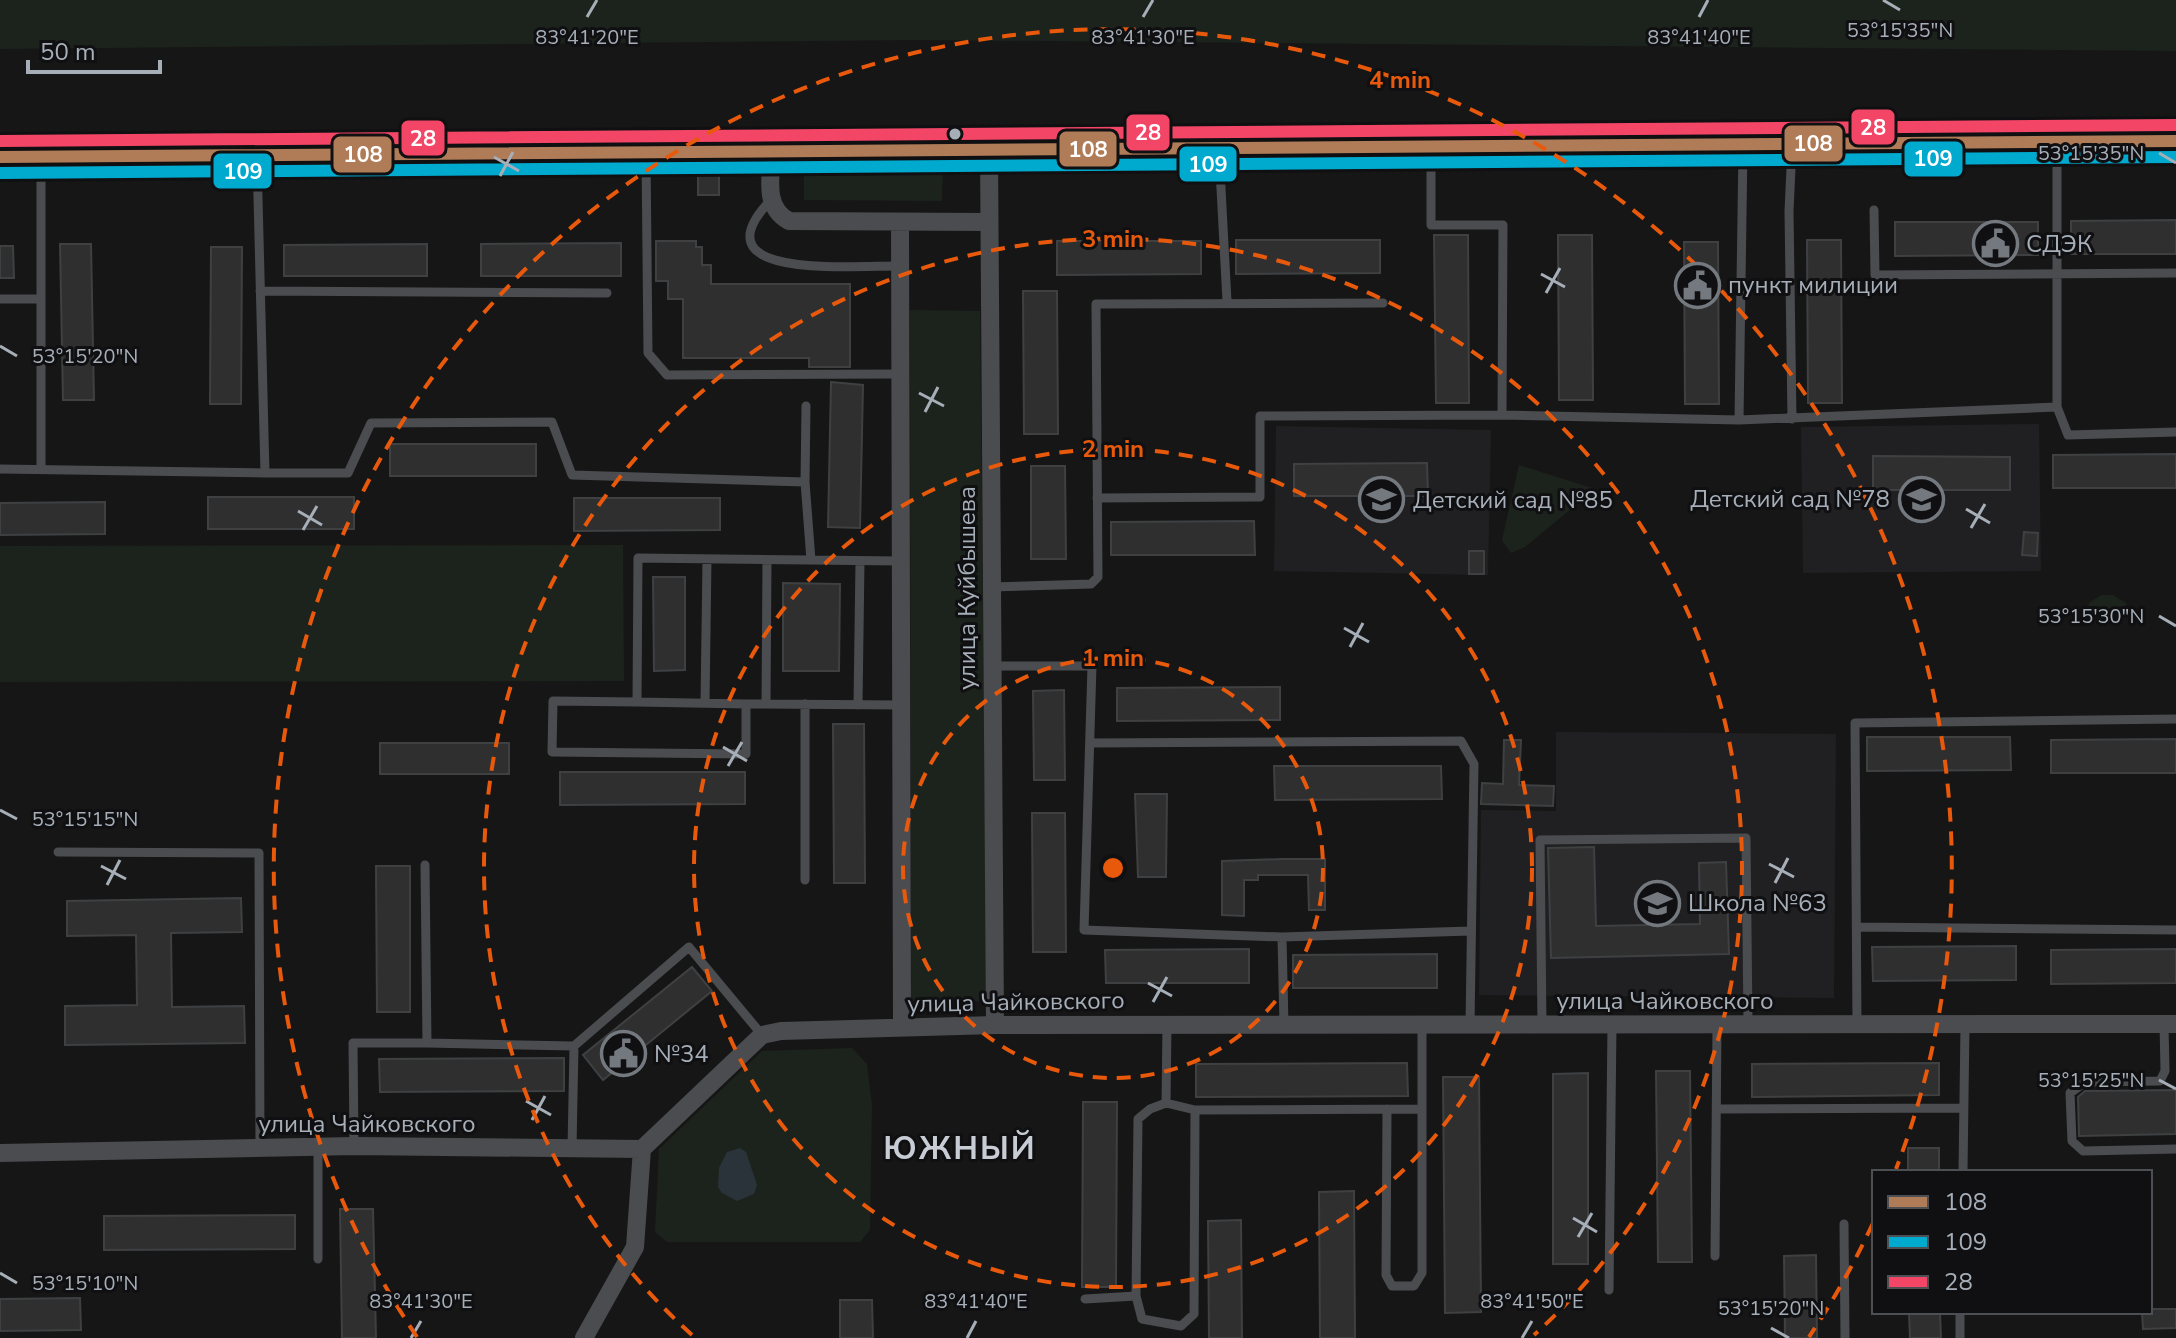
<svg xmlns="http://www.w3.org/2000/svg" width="2176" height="1338" font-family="'Nunito Sans',sans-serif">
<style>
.built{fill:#202022}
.green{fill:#1c231c}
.water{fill:#293339}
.building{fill:#2f2f30;stroke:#3e4042;stroke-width:2}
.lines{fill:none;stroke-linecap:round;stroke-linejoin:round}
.lane{stroke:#4a4c4f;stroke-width:9}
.street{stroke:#4a4c4f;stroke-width:18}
.secondary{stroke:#484b4e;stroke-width:26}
.bus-1-casing{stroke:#101012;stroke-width:18}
.bus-2-casing{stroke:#101012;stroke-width:18}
.bus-3-casing{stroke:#101012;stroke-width:18}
.bus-1{stroke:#b07c57;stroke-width:12}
.bus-2{stroke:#00a9ce;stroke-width:12}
.bus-3{stroke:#f34667;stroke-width:12}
.ticks{fill:none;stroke:#a6aeb8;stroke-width:3}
.ring{fill:none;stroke:#e8590c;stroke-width:4;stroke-dasharray:14 10}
.bus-dot{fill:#a6aeb8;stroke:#101012;stroke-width:3}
.labels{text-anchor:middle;stroke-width:6;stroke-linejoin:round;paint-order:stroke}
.poi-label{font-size:24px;fill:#a6aeb8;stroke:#101012;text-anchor:start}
.street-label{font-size:24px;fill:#a6aeb8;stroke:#101012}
.district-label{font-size:32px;font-weight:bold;letter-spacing:2px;fill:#c8ccd4;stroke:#101012}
.ticks-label{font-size:20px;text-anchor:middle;fill:#a6aeb8;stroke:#101012;stroke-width:6;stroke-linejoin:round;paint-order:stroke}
.centre{fill:#e8590c;stroke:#101012;stroke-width:4}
.ring-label{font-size:24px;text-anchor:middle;font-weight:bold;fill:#e8590c;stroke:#101012;stroke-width:6;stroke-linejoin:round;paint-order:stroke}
.line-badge{stroke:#101012;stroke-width:3}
.badge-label{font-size:22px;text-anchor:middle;font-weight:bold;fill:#fff}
</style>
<rect width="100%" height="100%" fill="#161616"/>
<path class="built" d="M2039,424L2041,571L1803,573L1801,427Z
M1276,426L1491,430L1488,575L1274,571Z
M1556,732L1836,734L1834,998L1479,995L1481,810L1556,811Z"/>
<path class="green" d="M0,0H2176V51L917,40L0,49Z
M804,166L943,167L942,201L804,200Z
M910,310L980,311L987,1001L911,1003Z
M1519,465L1595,489L1525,547L1511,553L1502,540Z
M623,545L624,681L0,682V546Z
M2101,595H2113L2126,603L2123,614L2088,611L2089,603Z
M852,1048L867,1064L872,1105L870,1230L860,1242H667L655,1232L659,1149L762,1051Z"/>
<path class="water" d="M740,1148L746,1152L757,1185L754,1194L737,1201L722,1193L718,1187L719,1168L727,1152Z"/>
<path class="building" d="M698,170H719V195H698Z
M2176,220V254H2071V221Z
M1895,222H2038V255L1895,256Z
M1434,235H1468L1469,403H1436Z
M1558,235H1592L1593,400H1559Z
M1236,240H1380V273L1236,274Z
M1807,240H1841L1842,403H1808Z
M656,241H696V247H702V265H711V284H850V367H809V358H683V299H668V281H656Z
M1057,241H1201V274L1057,275Z
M1684,242H1718L1719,404H1685Z
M621,243V276H481V244Z
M60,244H91L94,400H63Z
M427,244V276H284V245Z
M0,246H13L14,278H0Z
M211,247H242L241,404H210Z
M1023,291H1057L1058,434H1024Z
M831,382L863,385L860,528L828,527Z
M390,444H536V476H390Z
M2176,454V488H2053V455Z
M1873,456L2010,457V490H1873Z
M1427,463L1428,496H1294V464Z
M1031,466H1065L1066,559H1031Z
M208,497H354V529H208Z
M574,498H720V530L574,531Z
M105,502V534L0,535V503Z
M1254,521L1255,555H1111V522Z
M2024,532L2038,533L2037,556L2022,555Z
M1469,551H1484V574H1469Z
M653,577H685V670L654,671Z
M783,583L840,584L839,671H783Z
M1280,687V720L1117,721V688Z
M1064,690L1065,780H1034L1033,691Z
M833,724H864L865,883H834Z
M1867,737H2010L2011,770L1867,771Z
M2176,739V773H2051V740Z
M1504,740H1521L1519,785L1554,786L1553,806L1481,804L1482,783L1503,784Z
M380,743H509V774H380Z
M1274,766H1441L1442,799L1275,800Z
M560,772H745V804L560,805Z
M1135,794H1167L1166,877H1138Z
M1032,813H1065L1066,952H1033Z
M1594,847L1596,926L1700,924L1699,863L1726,862L1729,954L1551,958L1548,848Z
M1282,859H1325V910H1309L1308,875H1258V880H1244V916L1222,915V861Z
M376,866H410V1012H377Z
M241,898L242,932L171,933L172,1007L244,1006L245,1043L65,1045V1006L137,1005L136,935L67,936V901Z
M2016,946V980L1873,981L1872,947Z
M1249,949V983H1106L1105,950Z
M2176,949V983L2051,984V950Z
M1437,954V988H1293V955Z
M692,967L712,991L603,1080L583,1055Z
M564,1058V1091L380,1092L379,1059Z
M1407,1063L1408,1096L1196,1097V1064Z
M1939,1063V1095L1752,1097V1064Z
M1656,1071H1690L1692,1262H1658Z
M1588,1073V1264H1553V1074Z
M1443,1077H1479L1481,1312L1445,1313Z
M2176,1090V1134L2079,1136L2078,1097L2085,1091Z
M1083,1102H1117L1116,1287H1082Z
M1908,1148H1939V1172H1908Z
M1354,1191L1355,1338H1320L1319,1192Z
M340,1209H373L376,1338H342Z
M295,1215V1249L104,1250V1216Z
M1241,1220L1242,1338H1209L1208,1221Z
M1816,1255L1817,1338H1785L1784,1256Z
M80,1298L81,1330L0,1331V1299Z
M840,1300H872L873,1338H840Z
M2150,1309H2176V1328L2143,1329L2142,1312Z
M1909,1312H1940L1941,1338H1910Z"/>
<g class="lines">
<path class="lane" d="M2057,144V407L2068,435L2176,432
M1431,149V225H1503L1502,415
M1219,151L1227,301
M646,155L648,353L667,375L901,374
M257,158L265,473H348L371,423L552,422L572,475L805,482L811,560
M41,160V469
M770,201C693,282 859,265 901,266
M1874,210L1875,275L2176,273
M260,291L607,293
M0,299H41
M1792,419L1789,211L1792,147
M1739,420L1743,147
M0,469L265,473
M805,482L806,406
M1097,498L1260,497V416L1502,415L1739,420L2057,407
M901,561L638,558L637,702L553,701L552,752L746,754V704L902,705
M991,587L1091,584L1098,577L1096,304L1383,303
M992,666H1092L1084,930L1282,937L1470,931
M637,702L746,704
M705,703L707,559
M766,704L767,560
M805,704V880
M858,705L860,561
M1090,743L1461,741L1474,764L1470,1025
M58,852L259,853L260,1148
M1859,927L2176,930
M1282,937L1284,1025
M1857,1024L1855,723L2176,719
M2164,1024L2165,1071L2160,1081L2085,1082L2070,1093L2072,1141L2083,1151L2176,1149
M1542,1025L1540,840L1746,838L1748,1024
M427,1043L574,1046L572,1148
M574,1046L689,947L762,1035
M1166,1103L1195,1110L1194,1314L1181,1326L1142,1319L1136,1296L1138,1119L1150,1109L1166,1103L1167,1025
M1387,1109L1386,1275L1392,1286H1414L1422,1273V1109
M1717,1109L1964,1108
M1195,1110L1422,1109V1025
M354,1146L353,1043H427L425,865
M318,1148V1259
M1963,1172L1965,1024
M1844,1224L1845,1338
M1715,1256L1717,1025
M1609,1290L1612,1025
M1085,1299L1136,1296
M1960,1338V1312"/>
<path class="street" d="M989,150L995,1025
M772,151C771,177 763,207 789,221L988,222
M900,222L902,1027
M0,1153L354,1146L642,1149L762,1035L781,1031L995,1025L2176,1024
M584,1338L635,1247L642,1149"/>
<path class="secondary" d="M0,157L2176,141"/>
<defs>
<path id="bus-1" d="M0,157L2176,141"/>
<path id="bus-2" d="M0,173L2176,157"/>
<path id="bus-3" d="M0,141L2176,125"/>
</defs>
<use href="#bus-1" class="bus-1-casing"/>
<use href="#bus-2" class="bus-2-casing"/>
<use href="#bus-3" class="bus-3-casing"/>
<use href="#bus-1" class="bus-1"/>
<use href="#bus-2" class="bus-2"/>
<use href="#bus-3" class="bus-3"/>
</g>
<path class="ticks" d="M1883,0L1900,10M587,17L597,0M1143,17L1153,0M1699,17L1708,0M2159,153L2176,163M494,157L519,171M500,176L513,152M1541,274L1565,287M1546,293L1560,268M0,346L17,356M919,393L944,406M925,412L938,387M1966,509L1990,523M298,511L322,525M1971,528L1985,504M303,530L317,506M2159,616L2176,626M1344,628L1369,642M1350,647L1363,623M723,747L747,761M728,766L742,742M0,810L17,819M1769,864L1794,877M101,866L126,879M1775,883L1788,858M107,885L120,860M1148,983L1172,996M1153,1002L1167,977M2159,1080L2176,1089M526,1101L551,1115M532,1120L545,1096M1573,1218L1597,1232M1578,1237L1592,1213M0,1273L17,1283M1771,1328L1789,1338M411,1338L421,1321M967,1338L976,1321M1522,1338L1532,1321"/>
<g class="ring">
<circle cx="1113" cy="868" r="210"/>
<circle cx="1113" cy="868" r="419"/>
<path d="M692 1335A629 629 0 1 1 1534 1335"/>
<path d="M1873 1223A839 839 0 0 1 1809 1337M417 1337A839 839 0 1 1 1896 1169"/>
</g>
<defs>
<symbol id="civic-ring" viewBox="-11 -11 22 22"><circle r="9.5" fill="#101012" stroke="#74797f" stroke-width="1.5"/><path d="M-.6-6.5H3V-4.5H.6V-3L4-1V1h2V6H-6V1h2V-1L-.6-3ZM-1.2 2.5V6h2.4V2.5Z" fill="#74797f"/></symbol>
<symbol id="school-ring" viewBox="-11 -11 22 22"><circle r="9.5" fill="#101012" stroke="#74797f" stroke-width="1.5"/><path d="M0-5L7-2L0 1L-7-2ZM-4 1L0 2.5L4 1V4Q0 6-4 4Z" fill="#74797f"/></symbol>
</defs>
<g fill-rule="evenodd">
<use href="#civic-ring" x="1970" y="218" width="51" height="51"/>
<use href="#civic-ring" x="1672" y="260" width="51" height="51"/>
<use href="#school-ring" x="1896" y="474" width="51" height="51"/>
<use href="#school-ring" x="1356" y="474" width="51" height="51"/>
<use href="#school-ring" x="1632" y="878" width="51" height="51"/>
<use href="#civic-ring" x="598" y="1028" width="51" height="51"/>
</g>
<circle class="bus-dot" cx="955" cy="134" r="7"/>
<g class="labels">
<g class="poi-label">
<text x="2026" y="252">СДЭК</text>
<text x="1728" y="293">пункт милиции</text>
<text x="1890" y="507" text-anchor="end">Детский сад №78</text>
<text x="1413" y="508">Детский сад №85</text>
<text x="1688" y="911">Школа №63</text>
<text x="654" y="1062">№34</text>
</g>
<g class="street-label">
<text transform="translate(967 588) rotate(-90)" y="8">улица Куйбышева</text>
<text x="1665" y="1009">улица Чайковского</text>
<text transform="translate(1016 1002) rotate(-1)" y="8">улица Чайковского</text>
<text x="367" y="1132">улица Чайковского</text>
</g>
<g class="district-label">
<text x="960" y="1159">ЮЖНЫЙ</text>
</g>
</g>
<g class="ticks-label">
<text x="1900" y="37">53°15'35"N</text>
<text x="587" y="44">83°41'20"E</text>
<text x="1143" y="44">83°41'30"E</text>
<text x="1699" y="44">83°41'40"E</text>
<text x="2091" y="160">53°15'35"N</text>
<text x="85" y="363">53°15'20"N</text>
<text x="2091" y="623">53°15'30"N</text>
<text x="85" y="826">53°15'15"N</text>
<text x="2091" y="1087">53°15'25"N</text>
<text x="85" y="1290">53°15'10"N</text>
<text x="421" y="1308">83°41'30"E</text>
<text x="976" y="1308">83°41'40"E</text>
<text x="1532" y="1308">83°41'50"E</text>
<text x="1771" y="1315">53°15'20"N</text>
</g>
<circle cx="1113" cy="868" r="12" class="centre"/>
<g class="ring-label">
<text x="1400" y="88">4 min</text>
<text x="1113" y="247">3 min</text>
<text x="1113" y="457">2 min</text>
<text x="1113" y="666">1 min</text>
</g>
<g class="line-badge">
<rect x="1850" y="108" width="46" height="38" rx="8" fill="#f34667"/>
<rect x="1125" y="113" width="46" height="39" rx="8" fill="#f34667"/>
<rect x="400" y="119" width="46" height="38" rx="8" fill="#f34667"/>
<rect x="1783" y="124" width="61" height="39" rx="8" fill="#b07c57"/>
<rect x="1058" y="130" width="60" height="38" rx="8" fill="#b07c57"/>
<rect x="332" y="135" width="61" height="39" rx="8" fill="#b07c57"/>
<rect x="1903" y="140" width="61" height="38" rx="8" fill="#00a9ce"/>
<rect x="1178" y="145" width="60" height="38" rx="8" fill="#00a9ce"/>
<rect x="212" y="152" width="61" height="38" rx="8" fill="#00a9ce"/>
</g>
<g class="badge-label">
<text x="1873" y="135">28</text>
<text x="1148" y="140">28</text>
<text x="423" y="146">28</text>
<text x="1813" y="151">108</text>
<text x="1088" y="157">108</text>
<text x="363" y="162">108</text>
<text x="1933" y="166">109</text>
<text x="1208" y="172">109</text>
<text x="243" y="179">109</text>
</g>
<rect x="1872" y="1170" width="280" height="144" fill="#101012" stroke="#4c4f54" stroke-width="2"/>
<rect x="1888" y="1196" width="40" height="12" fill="#b07c57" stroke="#4c4f54" stroke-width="2"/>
<text x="1944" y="1210" font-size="24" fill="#a6aeb8">108</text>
<rect x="1888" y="1236" width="40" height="12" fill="#00a9ce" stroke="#4c4f54" stroke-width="2"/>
<text x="1944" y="1250" font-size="24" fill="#a6aeb8">109</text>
<rect x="1888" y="1276" width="40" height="12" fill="#f34667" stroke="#4c4f54" stroke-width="2"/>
<text x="1944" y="1290" font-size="24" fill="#a6aeb8">28</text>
<path d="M28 60v12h132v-12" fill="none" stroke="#a6aeb8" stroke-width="4"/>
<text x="40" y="60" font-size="24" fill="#a6aeb8" stroke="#101012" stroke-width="6" paint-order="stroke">50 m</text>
</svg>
